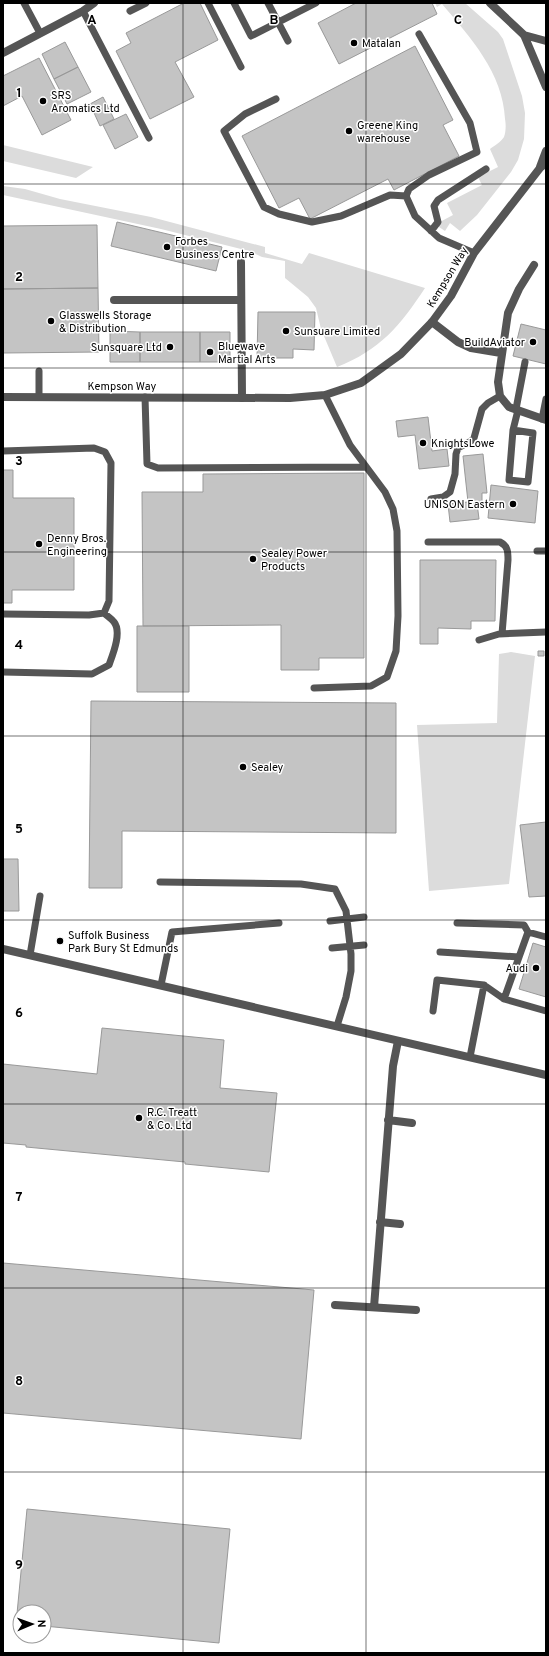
<svg xmlns="http://www.w3.org/2000/svg" width="549" height="1656" font-family="Overpass,sans-serif">
<style>
.green{fill:#dcdcdc}
.building{fill:#c4c4c4;stroke:#999}
.lines{fill:none;stroke-linecap:round;stroke-linejoin:round}
.service{stroke:#555;stroke-width:7}
.minor{stroke:#555;stroke-width:8}
.tertiary{stroke:#555;stroke-width:8}
.grid{fill:none;stroke:#000;stroke-width:1;stroke-opacity:0.55}
.poi-dot{fill:#000;stroke:#fff;stroke-width:1.5}
.labels{text-anchor:middle;stroke-width:3;stroke-linejoin:round;paint-order:stroke}
.poi-label{font-size:11px;fill:#000;stroke:#fff;text-anchor:start}
.street-label{font-size:11px;fill:#000;stroke:#fff}
.grid-label{font-size:13px;text-anchor:middle;font-weight:bold;fill:#000;stroke:#fff;stroke-width:3;stroke-linejoin:round;paint-order:stroke}
</style>
<rect width="100%" height="100%" fill="#fff"/>
<path class="green" d="M435,3H465L498,32L503,39L522,96L525,113L524,139L518,160L511,172L477,215L460,231L450,223L445,231L439,227L438,223L453,215L447,203L482,185L478,177L498,167L490,149C494,146 501,142 504,137C506,132 506,124 505,119C503,73 470,37 442,4L437,7Z
M3,145L93,167L76,178L3,161Z
M3,186L25,189L60,199L151,217L265,247V253L302,264L309,253L425,288C400,326 380,350 337,367L321,329L316,308L308,297L285,278V261L262,257L249,251L161,229L3,195Z
M511,652L535,656L509,884L429,891L417,725L497,723L499,654Z"/>
<path class="building" d="M184,3H200L218,40L175,62L194,97L150,119L116,51L131,43L126,33Z
M356,3H432L437,14L339,64L318,23Z
M65,42L78,67L54,79L42,54Z
M415,46L453,120L443,125L459,156L394,190L388,179L310,219L299,198L279,208L242,136Z
M39,58L71,120L42,135L22,96L3,106V76Z
M78,67L91,92L67,104L54,79Z
M103,97L114,119L100,126L90,104Z
M126,114L138,137L115,149L103,125Z
M117,222L222,247L216,271L111,246Z
M97,225L98,288L3,289V226Z
M98,288L99,352L3,353V289Z
M258,312H315L314,350L293,349V358H257Z
M521,324L546,330V364L513,356Z
M110,331L140,332V362H110Z
M140,332H200V362H140Z
M200,332H230V362H200Z
M428,417L432,451L447,449L449,466L419,469L415,435L398,437L396,421Z
M483,454L487,493H482V503H477L479,519L450,522L448,504L468,502L463,456Z
M3,470H13V498H74V590H12V603H3Z
M364,473V658H319V670H281V625L143,626L142,492H203V474Z
M491,485L538,491L535,523L488,518Z
M420,560H496L495,621H471V629L438,628V644H420Z
M137,626H189V692H137Z
M538,651H544V656H538Z
M91,701L396,703V833L122,831V888H89Z
M546,822V896L529,897L520,825Z
M3,859H18L19,911H3Z
M59,937L63,939L62,944L57,943Z
M533,943L546,947V997L519,989Z
M102,1028L224,1040L220,1088L277,1093L269,1172L185,1164V1162L26,1147V1145L3,1143V1064L97,1074Z
M3,1263L314,1290L301,1439L3,1413Z
M27,1509L230,1529L219,1643L44,1626V1612H20V1624H16Z"/>
<g class="lines">
<path class="service" d="M24,3L40,33
M208,3L241,67
M234,3L251,36L316,3
M268,3L288,41
M83,11L149,138
M130,11L146,3
M419,34L470,123L477,152L429,175L409,189L406,196L415,216L439,238L474,253
M276,99L245,114L224,131L264,207L279,214L312,222L341,216L390,195L406,196
M431,231L438,222L434,206L438,200L486,169
M39,371V396
M145,397L147,464L158,468L366,467
M516,409L525,362
M542,419L546,399
M513,430L533,433L528,482L509,480L513,430L518,410
M3,451L94,448L105,452L111,463L109,601L104,613L89,615L3,614
M431,499L443,497L450,492L455,474L456,454L458,448L471,441L474,438L482,409L488,403L500,396
M428,542H500C508,546 508,552 508,560L502,634
M537,551H546
M479,640L499,634L546,632
M3,672L92,674L109,665C113,654 122,632 114,622C111,618 107,616 104,613
M314,688L371,686L387,677L396,651L398,616L397,531L393,509L385,492L350,445L325,395
M160,882L301,884L335,889L346,911L351,954V971L346,997L337,1026
M330,921L364,917
M457,923L524,925L528,932
M332,948L364,945
M440,952L519,957
M30,955L40,896
M161,985L172,932L279,923
M504,999L528,932L546,937
M433,1011L437,980L484,985L504,999L546,1011
M470,1057L484,985"/>
<path class="minor" d="M3,53L83,11L94,3
M241,262L242,398
M534,265L519,289L508,313L498,382L500,396L509,407L546,420
M114,300H241
M432,322L458,342L471,348L501,353
M388,1120L412,1123
M380,1222L400,1224
M335,1305L416,1310
M374,1307L393,1066L398,1041"/>
<path class="tertiary" d="M490,3L524,35L546,87
M524,35L546,41
M540,167L546,151
M3,397L290,398L325,395L361,383L401,354L432,322L451,296L474,253L540,168L546,163
M3,949L546,1075"/>
</g>
<path class="grid" d="M183,3V1653M366,3V1653M3,184H546M3,368H546M3,552H546M3,736H546M3,920H546M3,1104H546M3,1288H546M3,1472H546"/>
<g class="poi-dot">
<circle cx="354" cy="43" r="4"/>
<circle cx="43" cy="101" r="4"/>
<circle cx="349" cy="131" r="4"/>
<circle cx="167" cy="247" r="4"/>
<circle cx="51" cy="321" r="4"/>
<circle cx="286" cy="331" r="4"/>
<circle cx="533" cy="342" r="4"/>
<circle cx="170" cy="347" r="4"/>
<circle cx="210" cy="352" r="4"/>
<circle cx="423" cy="443" r="4"/>
<circle cx="513" cy="504" r="4"/>
<circle cx="39" cy="544" r="4"/>
<circle cx="253" cy="559" r="4"/>
<circle cx="243" cy="767" r="4"/>
<circle cx="60" cy="941" r="4"/>
<circle cx="536" cy="968" r="4"/>
<circle cx="139" cy="1118" r="4"/>
</g>
<g class="labels">
<g class="poi-label">
<text x="362" y="47">Matalan</text>
<text x="51" y="99">SRS<tspan x="51" dy="13">Aromatics Ltd</tspan></text>
<text x="357" y="129">Greene King<tspan x="357" dy="13">warehouse</tspan></text>
<text x="175" y="245">Forbes<tspan x="175" dy="13">Business Centre</tspan></text>
<text x="59" y="319">Glasswells Storage<tspan x="59" dy="13">&amp; Distribution</tspan></text>
<text x="294" y="335">Sunsuare Limited</text>
<text x="525" y="346" text-anchor="end">BuildAviator</text>
<text x="218" y="350">Bluewave<tspan x="218" dy="13">Martial Arts</tspan></text>
<text x="162" y="351" text-anchor="end">Sunsquare Ltd</text>
<text x="431" y="447">KnightsLowe</text>
<text x="505" y="508" text-anchor="end">UNISON Eastern</text>
<text x="47" y="542">Denny Bros.<tspan x="47" dy="13">Engineering</tspan></text>
<text x="261" y="557">Sealey Power<tspan x="261" dy="13">Products</tspan></text>
<text x="251" y="771">Sealey</text>
<text x="68" y="939">Suffolk Business<tspan x="68" dy="13">Park Bury St Edmunds</tspan></text>
<text x="528" y="972" text-anchor="end">Audi</text>
<text x="147" y="1116">R.C. Treatt<tspan x="147" dy="13">&amp; Co. Ltd</tspan></text>
</g>
<g class="street-label">
<text transform="translate(447 277) rotate(-59)" y="4">Kempson Way</text>
<text x="122" y="390">Kempson Way</text>
</g>
</g>
<g class="grid-label">
<text x="92" y="24">A</text>
<text x="274" y="24">B</text>
<text x="458" y="24">C</text>
<text x="19" y="97">1</text>
<text x="19" y="281">2</text>
<text x="19" y="465">3</text>
<text x="19" y="649">4</text>
<text x="19" y="833">5</text>
<text x="19" y="1017">6</text>
<text x="19" y="1201">7</text>
<text x="19" y="1385">8</text>
<text x="19" y="1569">9</text>
</g>
<rect width="549" height="1656" fill="none" stroke="#000000" stroke-width="8"/>
<g transform="translate(32 1624) rotate(88)"><circle r="19" fill="#ffffff" stroke="#999999"/>
<path d="M0-3L7 15L0 10L-7 15Z" fill="#000000"/>
<text y="-6" font-size="11" font-weight="bold" text-anchor="middle" fill="#000000">N</text>
</g>
</svg>
